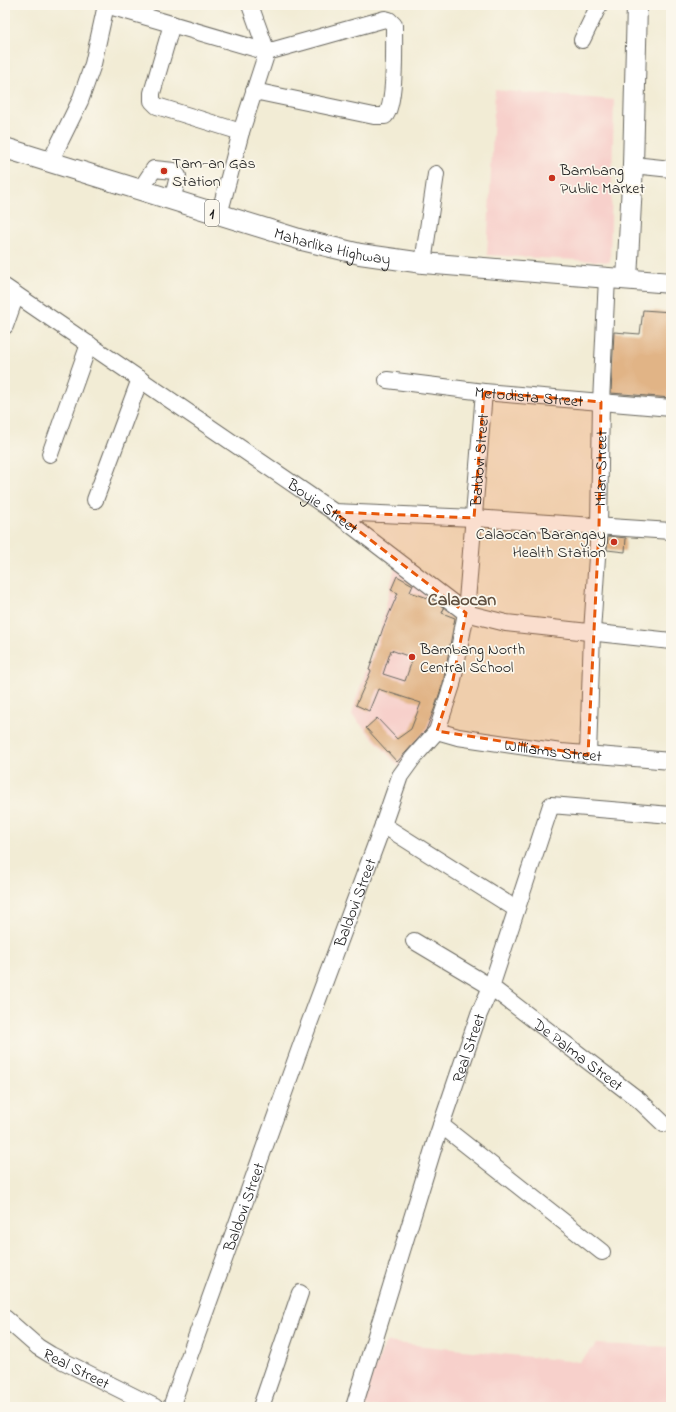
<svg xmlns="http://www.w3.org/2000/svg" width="676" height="1412" font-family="'Indie Flower',sans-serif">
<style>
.built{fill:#f7d0cb}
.building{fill:#e1b486;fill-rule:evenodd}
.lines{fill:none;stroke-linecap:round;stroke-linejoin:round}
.minor-casing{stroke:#67655d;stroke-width:18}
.major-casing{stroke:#67655d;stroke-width:22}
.minor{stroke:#fff;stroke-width:16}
.major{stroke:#fff;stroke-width:20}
.marked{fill:#e8590c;fill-opacity:0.2;stroke:#e8590c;stroke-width:3;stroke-dasharray:8 5;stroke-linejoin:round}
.poi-dot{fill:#c8321e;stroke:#fbf7ec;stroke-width:1.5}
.labels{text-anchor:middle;stroke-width:3.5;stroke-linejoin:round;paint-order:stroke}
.shield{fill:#fbf7ec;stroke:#5f5e5a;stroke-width:1}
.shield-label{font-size:15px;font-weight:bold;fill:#1c1c1c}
.poi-label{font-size:16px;fill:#1c1c1c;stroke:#fbf7ec;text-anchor:start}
.street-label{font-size:16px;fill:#1c1c1c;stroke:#fbf7ec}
.quarter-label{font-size:18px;font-weight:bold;fill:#615141;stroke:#fbf7ec}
</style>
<rect width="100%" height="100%" fill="#fbf7ec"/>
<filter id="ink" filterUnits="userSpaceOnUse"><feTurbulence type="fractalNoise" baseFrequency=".025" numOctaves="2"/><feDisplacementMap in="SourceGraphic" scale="8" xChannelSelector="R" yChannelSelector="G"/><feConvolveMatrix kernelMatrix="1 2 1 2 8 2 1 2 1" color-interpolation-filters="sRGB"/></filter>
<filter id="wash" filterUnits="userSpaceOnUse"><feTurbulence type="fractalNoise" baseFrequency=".012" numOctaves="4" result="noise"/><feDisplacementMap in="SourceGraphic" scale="16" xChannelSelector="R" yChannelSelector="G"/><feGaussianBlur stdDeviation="0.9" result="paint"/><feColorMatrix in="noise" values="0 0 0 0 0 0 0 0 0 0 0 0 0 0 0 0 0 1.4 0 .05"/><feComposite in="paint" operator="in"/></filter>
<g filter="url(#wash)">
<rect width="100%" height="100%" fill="#f2ecd5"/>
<path class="built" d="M495,90L614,100L610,262L487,255Z
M395,567L463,615L434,729L401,769L352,715L355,702L380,631Z
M386,1342L579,1362L597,1344L671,1347V1407H358Z"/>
<g id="blocks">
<path class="building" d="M643,310L671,312V398L611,393L614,332L640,334Z
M608,536L626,538L625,552L607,550Z
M397,576L413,585L410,592L434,600L444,608L442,613L455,618L443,683L435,707L426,730L397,762L366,728L377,718L397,739L411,729L421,703L378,689L369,711L356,705L371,671L369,670L383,628L398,593L391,590ZM391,650L413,658L405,681L383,674Z"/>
</g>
</g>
<g filter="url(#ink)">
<use href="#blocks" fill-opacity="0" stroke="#67655d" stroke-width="1"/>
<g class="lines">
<defs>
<g id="minor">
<path d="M106,5L267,52L385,19L389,20L394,25C394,43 396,105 385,116H374L254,91"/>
<path d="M172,24L152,93V101L157,106L241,132"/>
<path d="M582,40L599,5"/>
<path d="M50,162L80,101L93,64L106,5"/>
<path d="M633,165L671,169"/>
<path d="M140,190L154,169L174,171L178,176L172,201"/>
<path d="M219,215L241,132L267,52L250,5"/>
<path d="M423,263L436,174"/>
<path id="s1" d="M5,287L334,512L466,613L506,623L671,641"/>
<path d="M5,326L16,295"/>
<path id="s2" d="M387,380L484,392L671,408"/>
<path d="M50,454L89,344"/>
<path d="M95,500L140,379"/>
<path d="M334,512L474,518L671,531"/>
<path id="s3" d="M437,731L458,737L561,752L671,761"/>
<path id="s4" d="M588,755L592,632L599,527L601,402L607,278"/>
<path d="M383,825L516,909"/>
<path id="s5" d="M414,941L491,987L640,1101L664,1124"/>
<path d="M441,1125L602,1252"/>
<path id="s6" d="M5,1318L38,1347L51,1355L155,1407"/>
<path id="s7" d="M171,1407L303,1040L383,825L400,776L413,758L437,731L452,685L466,613L484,392"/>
<path d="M261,1407L300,1293"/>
<path id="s8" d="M354,1407L435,1143L479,1014L491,987L551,805L671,815"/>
</g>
<g id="major">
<path id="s9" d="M5,148L302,240L360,254L423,263L671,283"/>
<path d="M627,279L633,165L637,5"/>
</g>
</defs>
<use href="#minor" class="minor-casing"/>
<use href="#major" class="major-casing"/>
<use href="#minor" class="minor"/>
<use href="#major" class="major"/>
</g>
</g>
<path class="marked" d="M484,392L601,402L599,527L588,755L437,731L452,685L466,613L334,512L474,518Z"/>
<g class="poi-dot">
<circle cx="164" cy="171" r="4"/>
<circle cx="552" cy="178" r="4"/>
<circle cx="614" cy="542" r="4"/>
<circle cx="412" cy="657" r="4"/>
</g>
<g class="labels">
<rect class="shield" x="205" y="200" width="14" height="26" rx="3"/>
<g class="shield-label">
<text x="212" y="218">1</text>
</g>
<g class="poi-label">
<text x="172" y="168">Tam-an Gas<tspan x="172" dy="18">Station</tspan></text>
<text x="560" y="175">Bambang<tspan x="560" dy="18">Public Market</tspan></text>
<text x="606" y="539" text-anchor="end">Calaocan Barangay<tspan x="606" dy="18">Health Station</tspan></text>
<text x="420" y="654">Bambang North<tspan x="420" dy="18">Central School</tspan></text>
</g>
<g class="street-label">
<text dy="6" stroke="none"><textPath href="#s9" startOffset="342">Maharlika Highway</textPath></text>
<text dy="6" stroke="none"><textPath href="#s2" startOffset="143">Metodista Street</textPath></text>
<text dy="6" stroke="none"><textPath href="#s7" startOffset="1005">Baldovi Street</textPath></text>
<text dy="6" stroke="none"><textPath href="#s4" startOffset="287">Milan Street</textPath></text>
<text dy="6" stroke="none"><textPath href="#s1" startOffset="386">Boyie Street</textPath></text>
<text dy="6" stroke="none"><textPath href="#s3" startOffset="118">Williams Street</textPath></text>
<text dy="6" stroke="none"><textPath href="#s7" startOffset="537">Baldovi Street</textPath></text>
<text dy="6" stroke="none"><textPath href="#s8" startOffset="377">Real Street</textPath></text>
<text dy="6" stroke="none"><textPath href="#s5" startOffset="200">De Palma Street</textPath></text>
<text dy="6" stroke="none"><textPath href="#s7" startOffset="213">Baldovi Street</textPath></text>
<text dy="6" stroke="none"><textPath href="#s6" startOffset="88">Real Street</textPath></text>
</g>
<g class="quarter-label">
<text x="462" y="605">Calaocan</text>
</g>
</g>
<rect width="676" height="1412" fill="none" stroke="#fbf7ec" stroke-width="20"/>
</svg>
